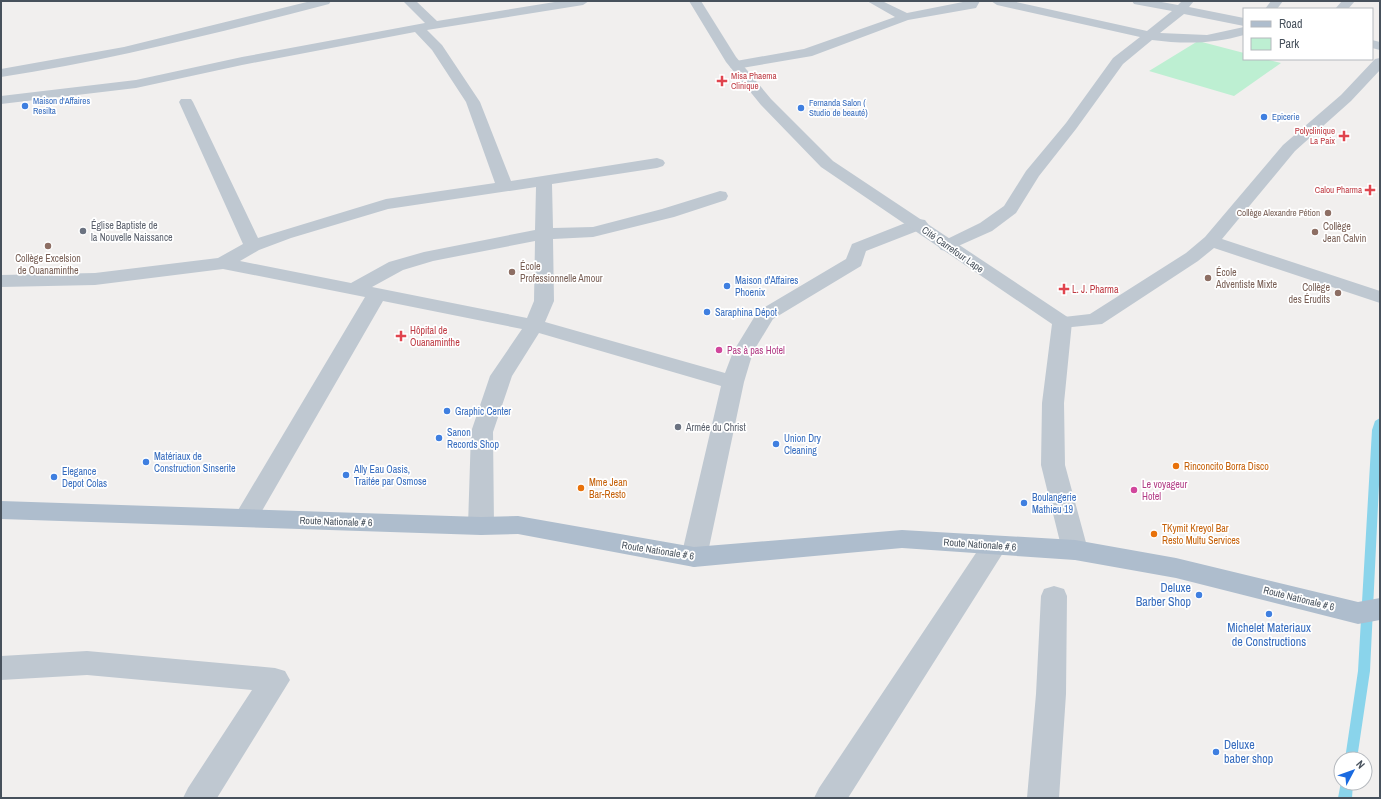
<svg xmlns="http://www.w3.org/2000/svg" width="1381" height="799" font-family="'Archivo Narrow',sans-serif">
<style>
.green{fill:#bdefd2}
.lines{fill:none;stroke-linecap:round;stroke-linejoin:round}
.stream{fill:#8ad4eb;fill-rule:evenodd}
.minor{fill:#bfc8d1;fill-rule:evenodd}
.tertiary{fill:#bfc8d1;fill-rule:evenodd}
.primary{fill:#aebdcd;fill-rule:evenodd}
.health-dot{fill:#e0444e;stroke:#fff;stroke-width:1.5}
.shop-dot{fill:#3f7fe0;stroke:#fff;stroke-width:1.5}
.education-dot{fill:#8d6e63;stroke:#fff;stroke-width:1.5}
.worship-dot{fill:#6b7280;stroke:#fff;stroke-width:1.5}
.hotel-dot{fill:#d1479c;stroke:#fff;stroke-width:1.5}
.food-dot{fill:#e8710a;stroke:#fff;stroke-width:1.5}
.labels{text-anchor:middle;stroke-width:3.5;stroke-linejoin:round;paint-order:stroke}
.far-health-label{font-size:9px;fill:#be3a42;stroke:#fff;text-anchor:end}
.far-shop-label{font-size:9px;fill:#366cbe;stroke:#fff;text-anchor:start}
.far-education-label{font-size:9px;fill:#785e54;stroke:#fff;text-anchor:end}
.worship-label{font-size:10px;fill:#5b616d;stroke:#fff;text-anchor:start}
.education-label{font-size:10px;fill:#785e54;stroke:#fff;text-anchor:start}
.street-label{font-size:10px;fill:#47515c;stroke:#fff}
.shop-label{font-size:10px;fill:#366cbe;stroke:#fff;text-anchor:start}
.health-label{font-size:10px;fill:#be3a42;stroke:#fff;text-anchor:start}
.hotel-label{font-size:10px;fill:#b23c85;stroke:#fff;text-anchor:start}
.food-label{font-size:10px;fill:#c56008;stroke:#fff;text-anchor:start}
.near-shop-label{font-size:12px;fill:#366cbe;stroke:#fff;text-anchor:end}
</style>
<rect width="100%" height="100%" fill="#f1efee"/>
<path class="green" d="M1198,41L1244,53V59H1265L1281,63L1234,96L1149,71Z"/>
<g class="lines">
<path class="stream" d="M1380,418V464L1370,671L1357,759H1345L1358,671L1372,430L1375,421Z
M1341,782L1353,783L1352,798H1338Z"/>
<path class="minor" d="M311,1H331L329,4C221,32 112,60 1,77V69L124,47Z
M403,1H416L437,21L561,1H589L583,5L427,30L442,45L480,102L511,181L657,158L663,160L665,163L663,166L657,168L552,184L553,228L593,227L662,209L720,191L726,192L728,196L726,200L674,217L593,237L553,239L554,301L545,322L725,373L733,352L758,311L846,259L852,244L913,220L919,219L925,220L928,224L925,228L866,251L861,266L773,319L753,352L744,382L707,557L703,564L694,567L685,564L681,557L721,386L539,333L512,376L493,432L494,526L490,532L481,535L472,532L468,526L471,432L490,376L522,329L383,301L255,523L246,526L237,523L234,517L365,297L223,269L95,285L1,287V275L95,273L218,258L243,244L179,102L181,99H191L193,102L258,238L386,199L495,183L466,102L432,50L415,32L242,65L136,88L1,104V96L136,80L242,57L425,23ZM536,187L535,230L424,252L389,262L351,283L240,261L259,250L291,238L388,209ZM535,241L534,301L527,318L372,287L403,270L433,261Z
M867,1H882L907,13L968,1H980L976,8L908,20L812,56L736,69L731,68L729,65L731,62L736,61L804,49L895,17Z
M991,1H1012L1147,31L1172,11L1134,4L1132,1H1156L1178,5L1182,1H1194L1189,7L1244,18V26L1184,14L1160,33L1207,35L1244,27V35C1213,44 1184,44 1152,40L1123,64L1076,129L1039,176L1016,213L992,231L947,251L941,250L938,246L941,242L980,223L1004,206L1026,171L1066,123L1113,58L1140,37L997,5Z
M1271,1H1283L1277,9H1265Z
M1342,1H1355L1348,9H1335Z
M1372,40L1380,42V50L1372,48Z
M1380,58V70L1351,101L1295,151L1222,239L1380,291V303L1214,248L1198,261L1102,324L1062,328L1055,326L1052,322L1055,318L1090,314L1186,253L1205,237L1283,145L1341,95L1375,59Z
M1054,586L1064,589L1067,596L1066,694L1059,798H1027L1036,694L1041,596L1044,589Z
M87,651L275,668L285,671L290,680L217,798H183L188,788L252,690L87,675L1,680V656Z"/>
<path class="tertiary" d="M689,1H701L736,57L771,99L833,161L1069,318L1072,322L1064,403L1065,465L1088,550L1084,557L1075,560L1066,557L1062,550L1041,465L1042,403L1052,324L821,167L761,105L726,62Z
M995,536L1004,538L1008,545L848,798H814L819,788L986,538Z"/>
<path class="primary" d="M1,501L481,517L518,516L694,547L902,530L1075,540L1176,558L1358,602L1380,598V620L1358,624L1176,578L1075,560L902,548L694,567L518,534L481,535L1,519Z"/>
</g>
<g class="health-dot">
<path d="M720 75h4v4h4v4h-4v4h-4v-4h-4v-4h4z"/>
<path d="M1342 130h4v4h4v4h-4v4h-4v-4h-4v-4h4z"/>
<path d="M1368 184h4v4h4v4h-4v4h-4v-4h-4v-4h4z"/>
<path d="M1062 283h4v4h4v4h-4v4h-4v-4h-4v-4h4z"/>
<path d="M399 330h4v4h4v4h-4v4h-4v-4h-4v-4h4z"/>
</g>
<g class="shop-dot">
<circle cx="25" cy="106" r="4"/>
<circle cx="801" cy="108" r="4"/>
<circle cx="1264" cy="117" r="4"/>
<circle cx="727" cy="286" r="4"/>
<circle cx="707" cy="312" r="4"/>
<circle cx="447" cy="411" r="4"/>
<circle cx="439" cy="438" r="4"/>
<circle cx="776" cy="444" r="4"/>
<circle cx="146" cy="462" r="4"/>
<circle cx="346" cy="475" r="4"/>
<circle cx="54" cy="477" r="4"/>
<circle cx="1024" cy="503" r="4"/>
<circle cx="1199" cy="595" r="4"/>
<circle cx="1269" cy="614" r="4"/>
<circle cx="1216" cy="752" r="4"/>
</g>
<g class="education-dot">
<circle cx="1328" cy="213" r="4"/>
<circle cx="1315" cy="232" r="4"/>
<circle cx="48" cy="246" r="4"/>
<circle cx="512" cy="272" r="4"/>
<circle cx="1208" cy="278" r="4"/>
<circle cx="1338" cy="293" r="4"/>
</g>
<g class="worship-dot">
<circle cx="83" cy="231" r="4"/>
<circle cx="678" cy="427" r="4"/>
</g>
<g class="hotel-dot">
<circle cx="719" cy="350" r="4"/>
<circle cx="1134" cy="490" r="4"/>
</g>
<g class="food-dot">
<circle cx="1176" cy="466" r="4"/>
<circle cx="581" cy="488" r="4"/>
<circle cx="1154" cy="534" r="4"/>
</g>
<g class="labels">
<g class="far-health-label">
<text x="731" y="79" text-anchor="start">Misa Phaema<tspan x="731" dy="10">Clinique</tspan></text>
<text x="1335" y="134">Polyclinique<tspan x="1335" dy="10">La Paix</tspan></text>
<text x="1362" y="193">Calou Pharma</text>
</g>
<g class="far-shop-label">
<text x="33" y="104">Maison d'Affaires<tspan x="33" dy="10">Resilta</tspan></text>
<text x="809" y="106">Fernanda Salon (<tspan x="809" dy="10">Studio de beauté)</tspan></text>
<text x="1272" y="120">Epicerie</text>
</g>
<g class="far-education-label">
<text x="1320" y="216">Collège Alexandre Pétion</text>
</g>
<g class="worship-label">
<text x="91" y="229">Église Baptiste de<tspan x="91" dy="12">la Nouvelle Naissance</tspan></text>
<text x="686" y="431">Armée du Christ</text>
</g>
<g class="education-label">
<text x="1323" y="230">Collège<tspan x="1323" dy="12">Jean Calvin</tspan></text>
<text x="48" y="262" text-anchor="middle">Collège Excelsion<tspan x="48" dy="12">de Ouanaminthe</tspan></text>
<text x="520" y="270">École<tspan x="520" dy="12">Professionnelle Amour</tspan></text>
<text x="1216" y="276">École<tspan x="1216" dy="12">Adventiste Mixte</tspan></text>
<text x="1330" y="291" text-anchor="end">Collège<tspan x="1330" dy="12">des Érudits</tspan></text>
</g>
<g class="street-label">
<text transform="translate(953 249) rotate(35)" y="4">Cité Carrefour Lape</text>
<text transform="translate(336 521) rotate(2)" y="4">Route Nationale # 6</text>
<text transform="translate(980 544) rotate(4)" y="4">Route Nationale # 6</text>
<text transform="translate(658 550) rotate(9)" y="4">Route Nationale # 6</text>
<text transform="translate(1299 598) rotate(14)" y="4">Route Nationale # 6</text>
</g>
<g class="shop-label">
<text x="735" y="284">Maison d'Affaires<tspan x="735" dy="12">Phoenix</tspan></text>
<text x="715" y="316">Saraphina Dépot</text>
<text x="455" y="415">Graphic Center</text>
<text x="447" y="436">Sanon<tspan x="447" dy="12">Records Shop</tspan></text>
<text x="784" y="442">Union Dry<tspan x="784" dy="12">Cleaning</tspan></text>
<text x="154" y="460">Matériaux de<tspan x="154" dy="12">Construction Sinserite</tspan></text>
<text x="354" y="473">Ally Eau Oasis,<tspan x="354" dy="12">Traitée par Osmose</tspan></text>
<text x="62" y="475">Elegance<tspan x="62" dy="12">Depot Colas</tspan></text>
<text x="1032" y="501">Boulangerie<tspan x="1032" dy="12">Mathieu 19</tspan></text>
</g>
<g class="health-label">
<text x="1072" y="293">L. J. Pharma</text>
<text x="410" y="334">Hôpital de<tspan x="410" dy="12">Ouanaminthe</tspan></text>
</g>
<g class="hotel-label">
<text x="727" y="354">Pas à pas Hotel</text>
<text x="1142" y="488">Le voyageur<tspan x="1142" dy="12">Hotel</tspan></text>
</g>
<g class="food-label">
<text x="1184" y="470">Rinconcito Borra Disco</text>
<text x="589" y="486">Mme Jean<tspan x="589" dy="12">Bar-Resto</tspan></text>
<text x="1162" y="532">TKymit Kreyol Bar<tspan x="1162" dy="12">Resto Multu Services</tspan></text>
</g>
<g class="near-shop-label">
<text x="1191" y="592">Deluxe<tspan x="1191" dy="14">Barber Shop</tspan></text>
<text x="1269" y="632" text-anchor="middle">Michelet Materiaux<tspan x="1269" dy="14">de Constructions</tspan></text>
<text x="1224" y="749" text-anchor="start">Deluxe<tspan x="1224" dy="14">baber shop</tspan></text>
</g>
</g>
<rect width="1381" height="799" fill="none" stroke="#47515c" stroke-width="4"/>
<rect x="1243" y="8" width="130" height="52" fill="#ffffff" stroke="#b5b9be"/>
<rect x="1251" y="21" width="20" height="6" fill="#aebdcd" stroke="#b5b9be"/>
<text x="1279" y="28" font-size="12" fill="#47515c">Road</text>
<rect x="1251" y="38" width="20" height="12" fill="#bdefd2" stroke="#b5b9be"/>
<text x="1279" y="48" font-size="12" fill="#47515c">Park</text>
<g transform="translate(1353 771) rotate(49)"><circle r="19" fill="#ffffff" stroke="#b5b9be"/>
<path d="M0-3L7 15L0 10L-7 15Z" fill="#1a6ae0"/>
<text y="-6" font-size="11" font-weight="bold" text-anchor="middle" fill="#47515c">N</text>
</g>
</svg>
